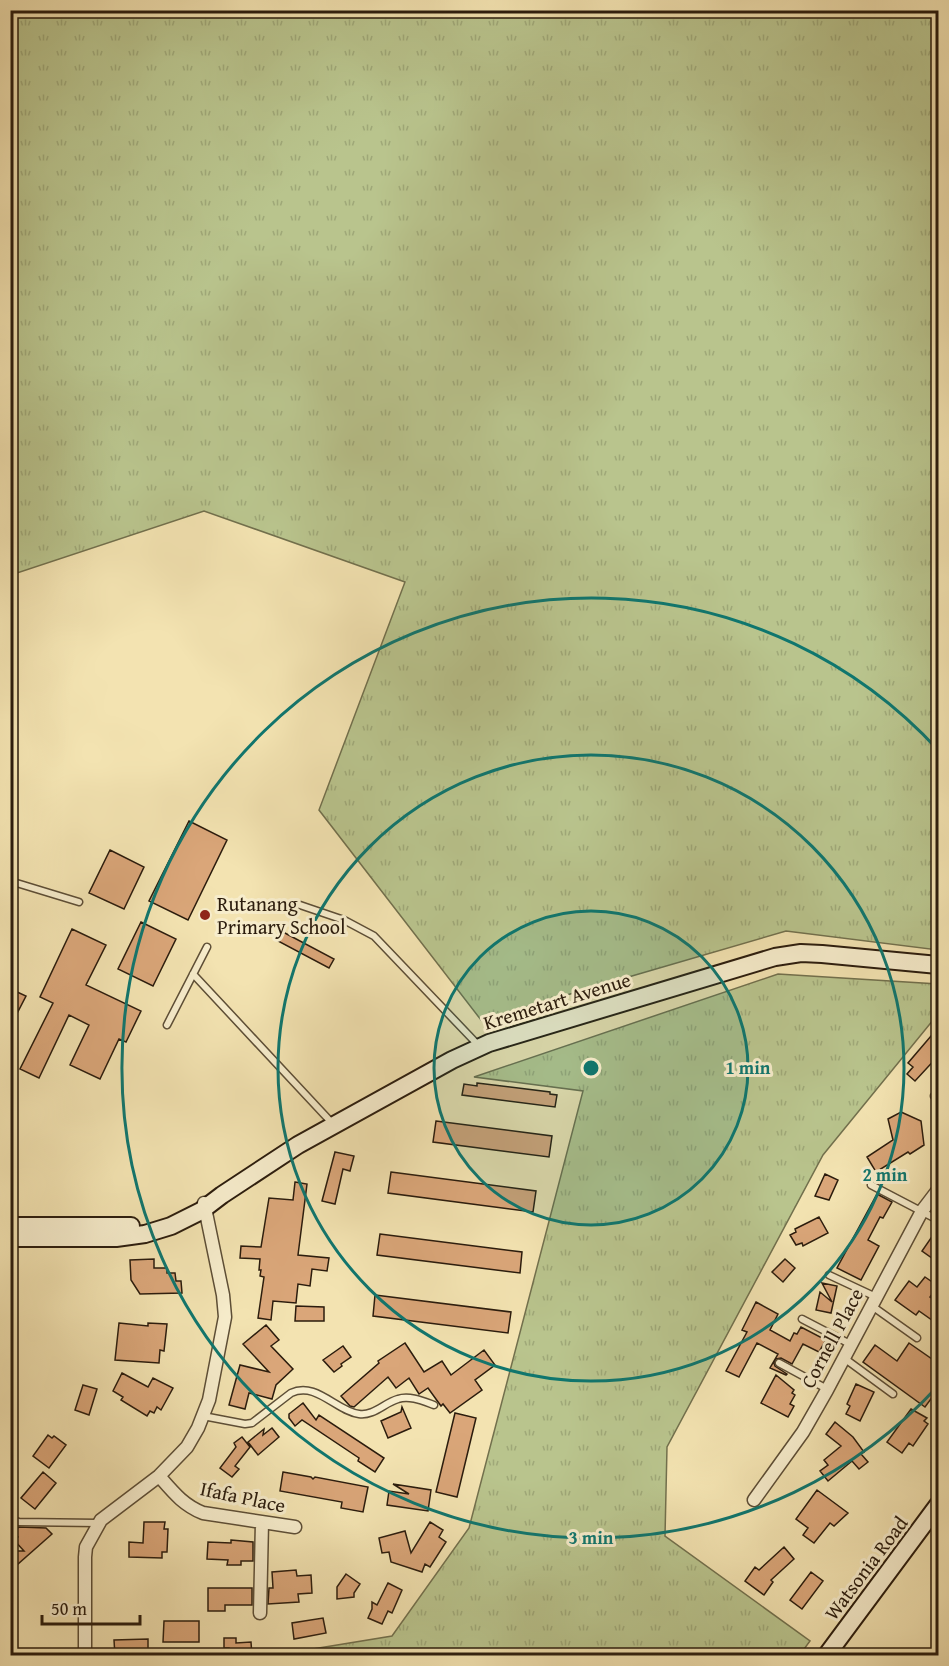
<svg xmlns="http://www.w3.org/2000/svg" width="949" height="1666" font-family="'Gentium Book Plus',serif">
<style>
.grass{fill:url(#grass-tufts);stroke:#72704d;stroke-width:1.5}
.building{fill:#daa679;stroke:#2b1c0d;stroke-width:1.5}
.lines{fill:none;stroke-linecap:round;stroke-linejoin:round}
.lane-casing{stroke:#5d4e36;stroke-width:9}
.street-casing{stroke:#5d4e36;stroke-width:15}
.secondary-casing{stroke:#2b1c0d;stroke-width:20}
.lane{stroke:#f7edcc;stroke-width:6}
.street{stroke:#f7edcc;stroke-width:12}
.secondary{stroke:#f7edcc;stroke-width:16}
.ring{fill:none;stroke:#0f766e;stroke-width:3}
.poi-dot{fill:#8f2418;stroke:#f7edcc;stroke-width:2}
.labels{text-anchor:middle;stroke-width:6;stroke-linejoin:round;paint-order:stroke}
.poi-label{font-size:20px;fill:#2b1c0d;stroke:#f7edcc;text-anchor:start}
.street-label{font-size:20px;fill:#2b1c0d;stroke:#f7edcc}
.centre{fill:#0f766e;stroke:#f7edcc;stroke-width:3}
.ring-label{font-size:18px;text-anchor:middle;font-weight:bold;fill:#0f766e;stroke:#f7edcc;stroke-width:6;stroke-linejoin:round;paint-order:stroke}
</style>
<defs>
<pattern id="grass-tufts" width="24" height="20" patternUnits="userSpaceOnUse" patternTransform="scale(1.5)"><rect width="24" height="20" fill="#b9c48d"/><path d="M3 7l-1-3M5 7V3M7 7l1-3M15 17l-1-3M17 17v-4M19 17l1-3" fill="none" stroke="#9fa878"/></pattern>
</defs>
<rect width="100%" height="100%" fill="#f3e3b1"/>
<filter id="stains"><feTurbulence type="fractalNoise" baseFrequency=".00333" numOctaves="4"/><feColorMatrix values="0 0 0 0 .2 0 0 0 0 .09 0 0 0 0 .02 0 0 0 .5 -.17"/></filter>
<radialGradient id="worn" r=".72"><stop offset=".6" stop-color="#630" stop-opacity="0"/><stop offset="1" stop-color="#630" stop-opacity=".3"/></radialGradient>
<path class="grass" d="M10,11H938V950L786,931L481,1020L319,810L405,582L204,511L11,575Z
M778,974L938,984V1014L823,1155L667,1447L665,1536L810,1641L799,1656L276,1655L392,1636L469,1528L583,1091L474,1077Z"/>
<path class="building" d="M189,821L227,840L188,920L149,901Z
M110,850L144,867L124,909L89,893Z
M141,922L176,939L153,986L118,969Z
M72,929L106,945L86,985L141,1011L126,1042L119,1039L100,1079L70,1065L89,1025L69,1015L39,1078L20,1069L53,1003L40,997Z
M283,932L334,959L329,968L278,941Z
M15,991L26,996L10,1027V1000Z
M931,1036L939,1042V1055L915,1081L907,1074L913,1067L908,1063Z
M477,1083L550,1092V1094L557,1095L555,1107L462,1095L464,1084L477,1086Z
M901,1112L921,1121L924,1145L910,1154L908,1152L876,1172L867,1157L893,1140L888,1119Z
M436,1121L552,1136L549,1157L433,1142Z
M335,1152L354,1156L350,1171L343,1169L335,1204L322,1201Z
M391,1172L536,1191L533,1212L388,1193Z
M825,1174L838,1180L829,1200L815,1196Z
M295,1182L307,1184L298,1255L329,1258L327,1271L312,1269L310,1286L298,1284L296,1303L273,1301L271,1320L258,1318L264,1277L260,1276L261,1270H259L260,1259L240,1258L241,1246L261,1247L269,1198L293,1200Z
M877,1194L892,1202L883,1218L880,1217L868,1240L879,1246L861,1280L837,1268Z
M819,1217L828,1233L803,1246L802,1243L796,1245L790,1235L796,1232L795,1229Z
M380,1234L522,1252L520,1273L377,1255Z
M931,1238L939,1243V1263L922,1251Z
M154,1259V1268H167V1273H175L176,1281H181L182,1293L140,1294L131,1280L130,1260Z
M785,1259L795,1268L783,1282L772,1272Z
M925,1277L938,1286L930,1297L939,1303V1325L919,1311L916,1315L895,1300L909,1281L917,1287Z
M822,1283L837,1286L831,1313L816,1310L820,1292L832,1302Z
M375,1295L511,1312L508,1333L373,1316Z
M756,1302L778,1314L770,1330L790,1341L794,1333L797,1334L801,1327L826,1340L819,1352L803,1344L792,1364L781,1358L776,1359L774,1363L775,1366L787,1374L786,1375L770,1368L778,1354L757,1343L739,1377L726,1371L747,1332L742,1330Z
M296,1306L324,1307V1321H295Z
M119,1323L148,1326V1323L167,1324L164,1351L160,1350L159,1363L115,1360Z
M266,1325L279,1340L271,1346L293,1369L276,1385L272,1399L249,1393L245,1409L229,1405L240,1365L269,1372L243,1344Z
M405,1343L424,1372L442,1361L451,1375L484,1350L495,1365L475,1380L482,1390L450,1413L443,1404L441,1406L428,1388L419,1394L409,1378L396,1388L388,1377L354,1407L350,1406L341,1396L379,1363L378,1361Z
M909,1343L939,1364V1388L925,1407L863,1362L875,1345L897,1361Z
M343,1346L351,1357L341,1364L342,1366L334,1372L323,1360Z
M122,1373L148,1387L153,1378L173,1388L161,1410L157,1407L154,1413L150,1411L147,1416L121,1400L123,1397L113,1391Z
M776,1375L794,1390L792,1393L795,1395L790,1404L794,1406L788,1417L761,1403Z
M856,1384L874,1392L860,1421L846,1414L850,1406L847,1404Z
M83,1385L97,1389L89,1415L75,1410Z
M303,1403L316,1420L319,1415L384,1458L375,1472L358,1461L359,1458L302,1420L295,1426L289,1418V1414Z
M402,1407L411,1428L388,1438L381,1421L401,1412Z
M911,1409L927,1418L924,1421L928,1424L913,1446L909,1443L902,1453L887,1442Z
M455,1413L476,1418L457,1497L436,1492Z
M835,1422L853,1437L864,1452L861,1454L868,1462L859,1469L852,1461L828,1481L820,1471L828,1465L824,1460L841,1446L826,1434Z
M272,1428L279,1437L258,1455L248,1442L264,1429L263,1435Z
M48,1435L52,1438L54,1436L66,1445L49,1468L33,1456Z
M242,1437L250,1447L235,1466L239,1469L232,1477L220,1468L236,1447L234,1443Z
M43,1472L56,1483L35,1509L21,1498Z
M283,1472L311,1477L313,1479L315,1477L368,1487L363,1512L341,1508L342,1502L280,1491Z
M393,1484L431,1490L428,1511L387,1505L389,1491L409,1494Z
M817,1490L848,1513L834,1526L830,1523L814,1543L803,1535L808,1528L796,1519Z
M144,1522H165L164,1529H168L167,1552H162V1558L129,1557V1542L143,1543Z
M430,1522L443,1530L439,1537L446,1542L430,1567L425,1564L422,1572L391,1562L389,1552L382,1553L379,1538L405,1531L411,1553Z
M19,1527L46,1528L52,1534L10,1571V1551H24L14,1540L18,1537L13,1532Z
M231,1540L253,1542V1561H241V1565H227L228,1560L207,1559L208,1542L231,1543Z
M784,1547L794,1559L771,1580L773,1582L764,1595L745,1581L755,1567L759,1570Z
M296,1570L297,1576L311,1575L312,1593L298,1594L299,1602L268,1604L269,1588H273L272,1572Z
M811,1572L823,1581L802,1609L790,1600Z
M346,1574L360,1584L354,1593V1597L337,1599V1587Z
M388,1583L402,1590L392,1613L388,1611L382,1624L368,1618L372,1609V1602L377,1605Z
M208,1588H252V1605H225V1611H208Z
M323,1618L326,1633L294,1639L292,1623Z
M164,1621H199V1642H163Z
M224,1638H236V1643L251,1642L252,1656H229V1648H224Z
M148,1639V1656H115L114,1640Z"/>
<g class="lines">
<defs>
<path id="lane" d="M10,881L79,902
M297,904L344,920L374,936L480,1047
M193,974L332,1123
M167,1025L207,947
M934,1096L938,1100
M871,1185L938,1220
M829,1275L876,1297
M872,1306L917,1338
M802,1319L850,1344
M844,1358L893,1394
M779,1363L827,1389
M203,1416L245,1424L252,1423L291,1393C316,1381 336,1411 359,1414C374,1416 384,1403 398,1399C409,1395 423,1401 434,1405
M10,1513L14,1521L19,1522L98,1523"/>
<path id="street" d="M159,1476C173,1492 183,1505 203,1513L295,1527
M754,1500L803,1432L827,1390L922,1211L938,1190
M260,1613L262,1522
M85,1656V1557L86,1547L101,1520L159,1476L187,1447L198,1428L209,1400L225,1317L223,1295L204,1203"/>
<path id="secondary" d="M10,1226H131
M10,1238H116L145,1234L171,1226L201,1211L222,1195L298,1145L452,1060L489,1043L775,957L801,953L822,954L938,965
M826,1656L938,1505"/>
</defs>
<use href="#lane" class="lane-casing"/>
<use href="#street" class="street-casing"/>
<use href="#secondary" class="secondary-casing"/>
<use href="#lane" class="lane"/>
<use href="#street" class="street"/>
<use href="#secondary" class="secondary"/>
</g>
<circle cx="591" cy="1068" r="157" fill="#0f766e" fill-opacity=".12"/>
<g class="ring">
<circle cx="591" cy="1068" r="157"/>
<circle cx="591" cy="1068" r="313"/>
<path d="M938 1386A470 470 0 1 1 938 750"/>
</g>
<circle class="poi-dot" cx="205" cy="915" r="6"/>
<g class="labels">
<g class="poi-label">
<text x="217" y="911">Rutanang<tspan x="217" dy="23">Primary School</tspan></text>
</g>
<g class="street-label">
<text transform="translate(557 1001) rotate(-17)" y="7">Kremetart Avenue</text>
<text transform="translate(832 1338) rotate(-62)" y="7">Cornell Place</text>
<text transform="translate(243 1497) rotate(12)" y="7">Ifafa Place</text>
<text transform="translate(866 1568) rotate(-53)" y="7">Watsonia Road</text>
</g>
</g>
<circle cx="591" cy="1068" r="9" class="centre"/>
<g class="ring-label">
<text x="748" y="1074">1 min</text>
<text x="885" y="1181">2 min</text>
<text x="591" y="1544">3 min</text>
</g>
<rect width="949" height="1666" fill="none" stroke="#f3e3b1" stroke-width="36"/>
<rect x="12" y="12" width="925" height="1642" fill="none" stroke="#2b1c0d" stroke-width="3"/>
<rect x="18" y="18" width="913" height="1630" fill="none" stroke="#2b1c0d" stroke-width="1.5"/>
<path d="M42 1615v9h98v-9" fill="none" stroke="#2b1c0d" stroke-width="3"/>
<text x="51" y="1615" font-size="18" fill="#2b1c0d" stroke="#f7edcc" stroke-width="4.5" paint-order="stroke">50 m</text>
<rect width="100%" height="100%" filter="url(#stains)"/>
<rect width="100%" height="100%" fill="url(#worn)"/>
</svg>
